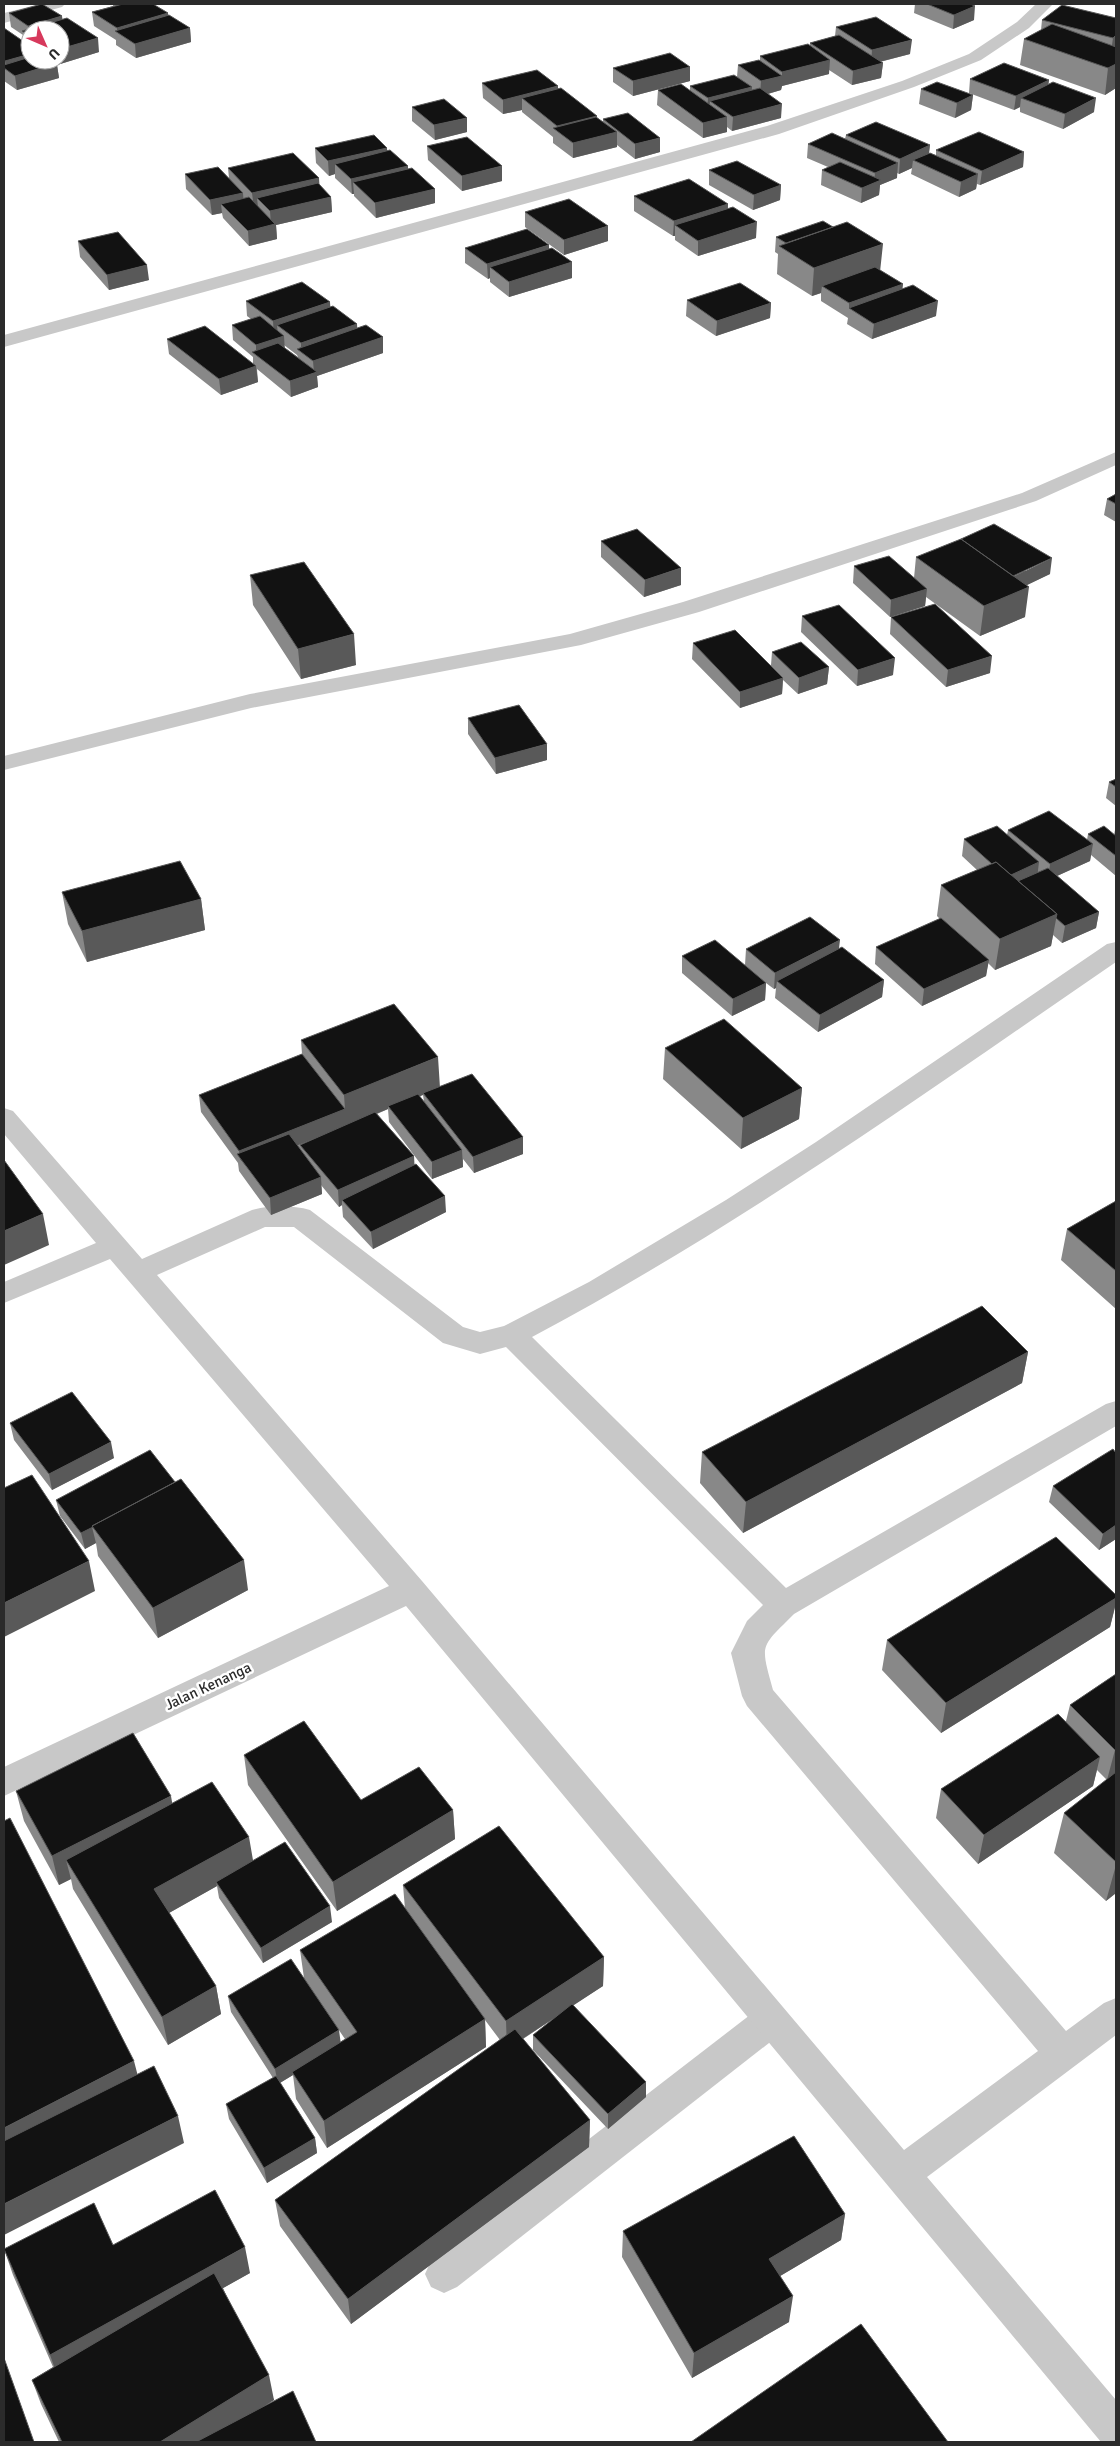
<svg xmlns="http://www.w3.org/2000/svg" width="1120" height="2446" font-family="Signika,sans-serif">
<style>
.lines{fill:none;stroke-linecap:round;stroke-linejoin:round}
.lane{fill:#c8c8c8;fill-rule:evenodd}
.street{fill:#c8c8c8;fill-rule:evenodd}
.wall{fill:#888;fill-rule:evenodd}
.shaded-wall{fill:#595959}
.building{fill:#121212;stroke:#595959}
.labels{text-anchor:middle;stroke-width:5;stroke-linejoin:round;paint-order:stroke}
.street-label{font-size:15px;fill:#2b2b2b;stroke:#fff}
</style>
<rect width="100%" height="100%" fill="#fff"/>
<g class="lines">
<path class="lane" d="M771,2004L783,2008L789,2020L783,2032L457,2287L444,2293L431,2287L425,2274L431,2261L759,2008Z"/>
<path class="street" d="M40,4H65L62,7L4,23V13Z
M1036,4H1053L1029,28L981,60L914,87L779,134L4,347V335L767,126L902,81L969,54L1017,22Z
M1116,452V465L1036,501L699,612L581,645L251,708L4,770V756L250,694L570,634L683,602L1022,493Z
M1116,942V962C925,1093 737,1228 532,1337L786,1588L1106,1404L1116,1401V1426L794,1614C760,1648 760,1643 773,1690L1066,2031L1104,2003L1116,1998V2035L927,2177L1116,2400V2442H1101L406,1606L4,1796V1767L389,1586L110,1259L4,1303V1282L96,1243L4,1134V1108L13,1111L142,1259L252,1210C269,1205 293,1205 310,1210L463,1327L480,1332L504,1326L589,1282L726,1200L816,1142L1107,944ZM265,1227H294L443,1343L480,1354L506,1347L763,1605L747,1621L731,1653L742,1696L747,1706L1038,2051L904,2150L422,1581L157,1275Z"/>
</g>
<path class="wall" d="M113,4H153L168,15L190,28L191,42L136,58L116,45V40L94,26L92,12L113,6Z
M915,4H970L974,20L953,29L914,13Z
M9,13L62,19L99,52L57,65L59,78L17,90L4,81V28L23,41V35L11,27ZM30,30H60V60H30Z
M1116,18V88L1105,95L1020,65L1024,39L1041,30L1042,20Z
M836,27L910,54L880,62L883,63L881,78L852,85L829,70V74L782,86L781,90L768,94L781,118L732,131L727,127V132L703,138L657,105L658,90L690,91V86L737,77L738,65L760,61V56L810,46V43L835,36Z
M690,67V81L633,96L613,82V68Z
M970,79L1049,80L1048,85L1094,112L1063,129L1020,112V107L1014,110L969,93Z
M482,83L558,89L603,122V119L660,152L635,159L617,145V147L573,158L553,143V137L522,112V110L503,114L483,98Z
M921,89L973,95L971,110L955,118L919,104Z
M412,107L467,132L435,140L412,121Z
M846,135L930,145L929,153L936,155V150L1024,152L1023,167L980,185L977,184L976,189L959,197L911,174L912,168L899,174L897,173V178L880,185L879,195L861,203L821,185L822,170L828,167L807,158L808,144L845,139Z
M427,146L502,181L462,191L428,160Z
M315,148H387V151L408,166V169L435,189V203L376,218L354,196V194H352L335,178V174L329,176L316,163Z
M228,168L319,178V185L331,197L332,212L276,225L277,239L249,246L223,218L222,213L212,215L186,189L185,174L229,178Z
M709,170L781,185L780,200L753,210L709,185Z
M634,196L728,204V209L756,238L698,256L675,240V236H673L634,211Z
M525,212L608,241L564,255L525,227Z
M776,237L880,270L903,284L902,289L936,316L872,339L847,324L848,318L821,301V293L812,296L777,274L778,254L775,252Z
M78,241L149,280L109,290L80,257Z
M465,248L549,249L572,262V278L509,297L490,282V278L488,279L465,263Z
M687,300L771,303L770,318L716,336L686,316Z
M246,301L330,302V307L357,324V328L383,337V353L317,376L318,387L291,397L257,369L258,382L221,395L169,354L167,339L253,364V357L233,340L232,325L251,319L247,316ZM284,345L297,355L298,357L285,348Z
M1116,494V522L1104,515L1107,499Z
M601,541L681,585L644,597L601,557Z
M916,557L1050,574L1026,585L1025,617L980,636L926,597L925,606L890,617L853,583L854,566L914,578Z
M250,575L356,665L301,679L253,605Z
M802,616L893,675L857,686L801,632Z
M891,617L990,673L946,687L890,634Z
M693,643L771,665L772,652L829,667L827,684L798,694L783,680L782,694L740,708L692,659Z
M468,718L547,760L496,774L468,734Z
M1116,779V806L1106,798L1109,782Z
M1116,825V876L1091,855L1090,861L1057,876L1099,912L1096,928L1062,943L1053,935L1051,946L995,970L988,963L986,976L922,1006L875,964L876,947L940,919L937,916L941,885L977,870L962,856L964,839L1007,835L1008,830L1087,840L1088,834L1114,835Z
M62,892L201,899L205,930L87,962L68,924Z
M746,949L884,980L882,997L818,1032L775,998L776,988L774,989L766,983L765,1000L732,1016L682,973V956L745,965Z
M301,1040L440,1086L523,1137V1154L474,1173L463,1159V1167L432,1179L389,1122L388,1109L377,1114L414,1156V1165L446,1212L373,1249L343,1217L342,1205L339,1207L321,1185L322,1194L271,1215L239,1171L238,1163L201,1112L199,1095L302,1054ZM423,1095L424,1102L419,1096Z
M665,1048L802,1088L799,1119L741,1149L663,1079Z
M1116,1201V1309L1061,1260L1067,1229Z
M1028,1352L1022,1383L743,1533L700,1483L702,1452Z
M10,1423L114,1458L52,1490L14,1440Z
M1116,1453V1539L1099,1550L1049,1502L1053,1486Z
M56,1500L248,1590L158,1638L98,1556L96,1543L85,1549L60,1516Z
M1116,1595V1603L1110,1627L941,1733L882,1670L887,1640Z
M1116,1674V1893L1106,1901L1054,1853L1064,1813L1107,1780L1097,1770L1093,1786L978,1864L936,1818L941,1789L1066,1721L1070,1705Z
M244,1755L361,1800L453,1810L455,1839L337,1911L248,1785Z
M16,1791L172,1804L253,1861L332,1922L263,1963L219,1898L217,1886L169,1913L216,1986L221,2014L168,2045L73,1889L71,1879L59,1885L24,1821Z
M403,1885L604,1957L603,1986L573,2005L646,2097L608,2129L533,2050V2035L553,2019L523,2039L590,2120L589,2147L351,2324L280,2226L275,2200L500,2040L485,2020L486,2047L327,2148L296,2099L293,2075L280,2083L315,2138L317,2153L267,2183L229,2119L226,2104L273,2078L231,2012L228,1996L304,1978L300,1950L405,1909ZM319,2001L345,2039L340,2042Z
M845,2214L841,2240L780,2276L789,2322L692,2378L622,2257L623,2231Z
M113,2245L250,2273L223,2288L274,2400L266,2405L316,2442H59L41,2404L32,2380L53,2367L13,2275L4,2249Z"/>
<path class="shaded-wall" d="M975,6L974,20L953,29L954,15Z
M168,13L169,27L117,33V28Z
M62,16L64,30L29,36L28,26Z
M190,28L191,42L136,58L135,44Z
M1116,35V48L1111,52L1113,38Z
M98,38L99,52L57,65L59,78L17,90L15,76L54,64V60H60V49Z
M912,40L910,54L871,64L872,50Z
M30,54V60L6,69L5,61Z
M830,60L829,74L782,86L781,90L760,96L761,81L782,76V72Z
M883,63L881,78L852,85L853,71Z
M1116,64V88L1105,95L1108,68Z
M690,67V81L633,96V81Z
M1049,80L1047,94L1021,98L1020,107L1014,110L1016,96Z
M558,86V101L522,98V110L503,114V100Z
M752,87L751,101H710L709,112L707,113L708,98Z
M973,95L971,110L955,118L957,103Z
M1096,98L1094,112L1063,129L1065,114Z
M782,104L781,118L732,131L733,117Z
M597,116V130L557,131V126Z
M727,117V132L703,138V123Z
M467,118V132L435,140L434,125Z
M617,132V147L573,158V143Z
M660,138V152L635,159V144Z
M930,145L928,160H913L912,168L899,174L900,159Z
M387,148L388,162L335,164V174L329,176L328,161Z
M1024,152L1023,167L980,185L982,171Z
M898,163L897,178L880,185L879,195L861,203L862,188L874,183L875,173Z
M408,166V181L353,182L354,194H352L351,179Z
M502,166V181L462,191V176Z
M978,174L976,189L959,197L961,182Z
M319,178L320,193L257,198L258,207L254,208L252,193Z
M781,185L780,200L753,210L754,195Z
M435,189V203L376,218L375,203Z
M243,193L244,208L221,204L222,213L212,215L210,200Z
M331,197L332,212L276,225L277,239L249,246L248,231L271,225L270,211Z
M728,204L727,219L675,225V236H673L674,221Z
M757,222L756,238L698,256V241Z
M608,226V241L564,255V240Z
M883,244L880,272L822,286L821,293L812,296L814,268Z
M549,245V260L490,267V278L488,279L487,264Z
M572,262V278L509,297V282Z
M147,265L149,280L109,290L107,275Z
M903,284L901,299L849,309V303Z
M938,301L936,316L872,339L874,324Z
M330,302L331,317L277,325L278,335L274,336L273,321Z
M771,303L770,318L716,336L717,321Z
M357,324L358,339L301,352V343Z
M284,336L285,352L256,355V345Z
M383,337V353L317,376L318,387L291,397L290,381L314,373L313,361Z
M256,366L258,382L221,395L219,379Z
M1052,558L1050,574L1011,593L1013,577Z
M681,568V585L644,597L645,580Z
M1029,587L1025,617L980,636L984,606Z
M927,589L925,606L890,617L891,600Z
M354,634L356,665L301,679L298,649Z
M992,656L990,673L946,687L948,670Z
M895,658L893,675L857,686L858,670Z
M829,667L827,684L798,694L799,678Z
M783,678L782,694L740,708V692Z
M547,744V760L496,774L495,758Z
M1093,844L1090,861L1048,880L1050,864Z
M1039,862L1037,879L1020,886L1007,876Z
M201,899L205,930L87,962L82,931Z
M1099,912L1096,928L1062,943L1065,926Z
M1057,914L1051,946L995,970L1000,939Z
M840,940L838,957L777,981L776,988L774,989L775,973Z
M989,960L986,976L922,1006L924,989Z
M884,980L882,997L818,1032L820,1015Z
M766,983L765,1000L732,1016L733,999Z
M438,1057L440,1088L423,1093V1095L390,1108L388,1106V1109L246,1166L240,1159L239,1151L345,1109L344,1095Z
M802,1088L799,1119L741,1149L743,1118Z
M523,1137V1154L474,1173L473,1157Z
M462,1150L463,1167L432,1179V1162Z
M414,1156L415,1173L342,1200V1205L339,1207L338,1190Z
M321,1177L322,1194L271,1215L270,1198Z
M445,1196L446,1212L373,1249L371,1232Z
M43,1214L49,1245L4,1265V1231Z
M1028,1352L1022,1383L743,1533L746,1502Z
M111,1442L114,1458L52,1490L49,1474Z
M1116,1525V1539L1099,1550L1103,1534Z
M92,1527L96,1543L85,1549L81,1533Z
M244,1560L248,1590L158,1638L153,1608Z
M89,1561L95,1591L4,1637V1603Z
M1116,1598V1603L1110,1627L941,1733L946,1703Z
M1116,1749V1774L1107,1780L1115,1750Z
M1100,1757L1093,1786L978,1864L984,1835Z
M171,1796L176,1825L66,1860L71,1879L59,1885L52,1856Z
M453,1810L455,1839L337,1911L333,1882Z
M249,1837L254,1866L216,1882L217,1886L160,1918L154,1889Z
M1116,1865V1893L1106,1901Z
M330,1906L332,1922L263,1963L261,1948Z
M604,1957L603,1986L507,2049L506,2021Z
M216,1986L221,2014L168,2045L162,2017Z
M485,2019L486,2047L327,2148L324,2121Z
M339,2030L341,2045L292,2072L293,2075L278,2084L275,2069Z
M134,2061L141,2088L4,2159V2128Z
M646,2082V2097L608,2129V2114Z
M178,2116L184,2143L4,2235V2204Z
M590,2120L589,2147L351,2324L348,2299Z
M315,2138L317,2153L267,2183L264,2168Z
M845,2214L841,2240L765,2285L769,2259Z
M245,2247L250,2273L59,2380L50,2355Z
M793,2296L789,2322L692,2378L694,2353Z
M269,2375L274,2400L206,2442H160Z"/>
<path class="building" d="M42,4L62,16L28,26L9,13Z
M123,4H153L168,13L117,28L92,12Z
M927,4H970L975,6L954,15Z
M1062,5L1116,18V35L1113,38L1042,20Z
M169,15L190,28L135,44L115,31Z
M876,17L912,40L872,50L836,27Z
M67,18L98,38L60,49V30H30V36L22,31Z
M1052,24L1116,47V64L1108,68L1024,39Z
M4,28L30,46V54L5,61L4,60Z
M839,35L883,63L853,71L810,43Z
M808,44L830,60L782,72L760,56Z
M670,53L690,67L633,81L613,68Z
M30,57V60H52L57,63L15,76L4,68V65Z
M759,60L782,76L761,81L738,65Z
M1004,63L1049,80L1016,96L970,79Z
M537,70L558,86L503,100L482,83Z
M734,75L752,87L708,98L690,86Z
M937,82L973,95L957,103L921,89Z
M1053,82L1096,98L1065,114L1021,98Z
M681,84L727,117L703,123L658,90Z
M561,88L597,116L557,126L522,98Z
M760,88L782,104L733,117L710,101Z
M444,99L467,118L434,125L412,107Z
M628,113L660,138L635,144L603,119Z
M596,117L617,132L573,143L553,128Z
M876,122L930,145L900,159L846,135Z
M979,132L1024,152L982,171L936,150Z
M832,133L898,163L875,173L808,144Z
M374,135L387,148L328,161L315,148Z
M467,137L502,166L462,176L427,146Z
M390,150L408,166L351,179L335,164Z
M293,153L319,178L252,193L228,168Z
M930,153L978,174L961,182L913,160Z
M737,161L781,185L754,195L709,170Z
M840,162L881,180L862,188L822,170Z
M218,167L243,193L210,200L185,174Z
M412,168L435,189L375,203L353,182Z
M689,179L728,204L674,221L634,196Z
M318,183L331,197L270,211L257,198Z
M249,197L275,224L248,231L221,204Z
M569,199L608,226L564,240L525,212Z
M733,207L757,222L698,241L675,225Z
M823,221L833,227L786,243L776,237Z
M847,222L883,244L814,268L779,246Z
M527,229L549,245L487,264L465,248Z
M118,232L147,265L107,275L78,241Z
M552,248L572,262L509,282L490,267Z
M875,267L903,284L849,303L822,286Z
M302,282L330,302L273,321L246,301Z
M740,283L771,303L717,321L687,300Z
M913,285L938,301L874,324L849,308Z
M333,306L357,324L301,343L277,325Z
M260,316L284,336L256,345L232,325Z
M366,325L383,337L313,361L297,349Z
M205,326L256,366L219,379L167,339Z
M278,343L317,372L290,381L252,352Z
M1116,494V504L1107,499Z
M994,524L1052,558L1013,576L961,539Z
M637,529L681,568L645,580L601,541Z
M961,539L1029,587L984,606L916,557Z
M889,556L927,589L891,600L854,566Z
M304,562L354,634L298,649L250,575Z
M935,604L992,656L948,670L891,617Z
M839,605L895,658L858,670L802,616Z
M735,630L783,678L740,692L693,643Z
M801,642L829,667L799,678L772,652Z
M519,705L547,744L495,758L468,718Z
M1116,779V787L1109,782Z
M1049,811L1093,844L1050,864L1008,830Z
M997,826L1039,862L1011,875L996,862L992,864L964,839Z
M1104,826L1116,836V856L1088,834Z
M180,861L201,899L82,931L62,892Z
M996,862L1057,914L1000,939L941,885Z
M1048,868L1099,912L1065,926L1056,918L1057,914L1018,881Z
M810,917L840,940L775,973L746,949Z
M941,918L989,960L924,989L876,947Z
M715,940L766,983L733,999L682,956Z
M842,947L884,980L820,1015L777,981Z
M394,1004L438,1057L344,1095L301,1040Z
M724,1019L802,1088L743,1118L665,1048Z
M302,1054L345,1109L239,1151L199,1095Z
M472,1074L523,1137L473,1157L423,1093Z
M418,1094L462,1150L432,1162L388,1106Z
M375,1112L414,1156L338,1190L300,1145Z
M289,1134L321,1177L270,1198L237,1154Z
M4,1160L43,1214L4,1231Z
M416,1164L445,1196L371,1232L342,1200Z
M1116,1201V1271L1067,1229Z
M982,1306L1028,1352L746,1502L702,1452Z
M72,1392L111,1442L49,1474L10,1423Z
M1113,1449L1116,1453V1525L1103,1534L1053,1486Z
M150,1450L175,1482L92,1526L93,1527L81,1533L56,1500Z
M32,1475L89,1561L4,1603V1488Z
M181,1479L244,1560L153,1608L92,1526Z
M1056,1537L1116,1595V1598L946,1703L887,1640Z
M1116,1674V1749L1115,1750L1070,1705Z
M1058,1714L1100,1757L984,1835L941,1789Z
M304,1721L361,1800L419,1767L453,1810L333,1882L244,1755Z
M133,1733L171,1796L52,1856L16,1791Z
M1116,1772V1862L1064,1813Z
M212,1782L249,1837L154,1889L216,1986L162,2017L66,1860Z
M10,1818L134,2061L4,2128V1821Z
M499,1826L604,1957L506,2021L403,1885Z
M285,1842L330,1906L261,1948L216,1882Z
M395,1894L485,2019L324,2121L292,2072L357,2032L300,1950Z
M291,1959L339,2030L275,2069L228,1996Z
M572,2004L646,2082L608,2114L533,2035Z
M515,2029L590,2120L348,2299L275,2200Z
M154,2066L178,2116L4,2204V2141Z
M276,2076L315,2138L264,2168L226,2104Z
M794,2136L845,2214L769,2259L793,2296L694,2353L623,2231Z
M215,2190L245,2247L50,2355L4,2249L94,2203L113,2245Z
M214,2273L269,2375L160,2442H62L32,2380Z
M861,2324L948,2442H691Z
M4,2358L34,2442H4Z
M293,2391L316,2442H196Z"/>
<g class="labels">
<g class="street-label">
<text transform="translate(208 1686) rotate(-25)" y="5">Jalan Kenanga</text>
</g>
</g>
<rect width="1120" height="2446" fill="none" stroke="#2b2b2b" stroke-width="10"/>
<g transform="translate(45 45) rotate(135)"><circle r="24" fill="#ffffff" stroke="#aaaaaa"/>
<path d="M0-4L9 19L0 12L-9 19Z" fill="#d7395c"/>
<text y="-8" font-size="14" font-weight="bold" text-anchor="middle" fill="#2b2b2b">U</text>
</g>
</svg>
